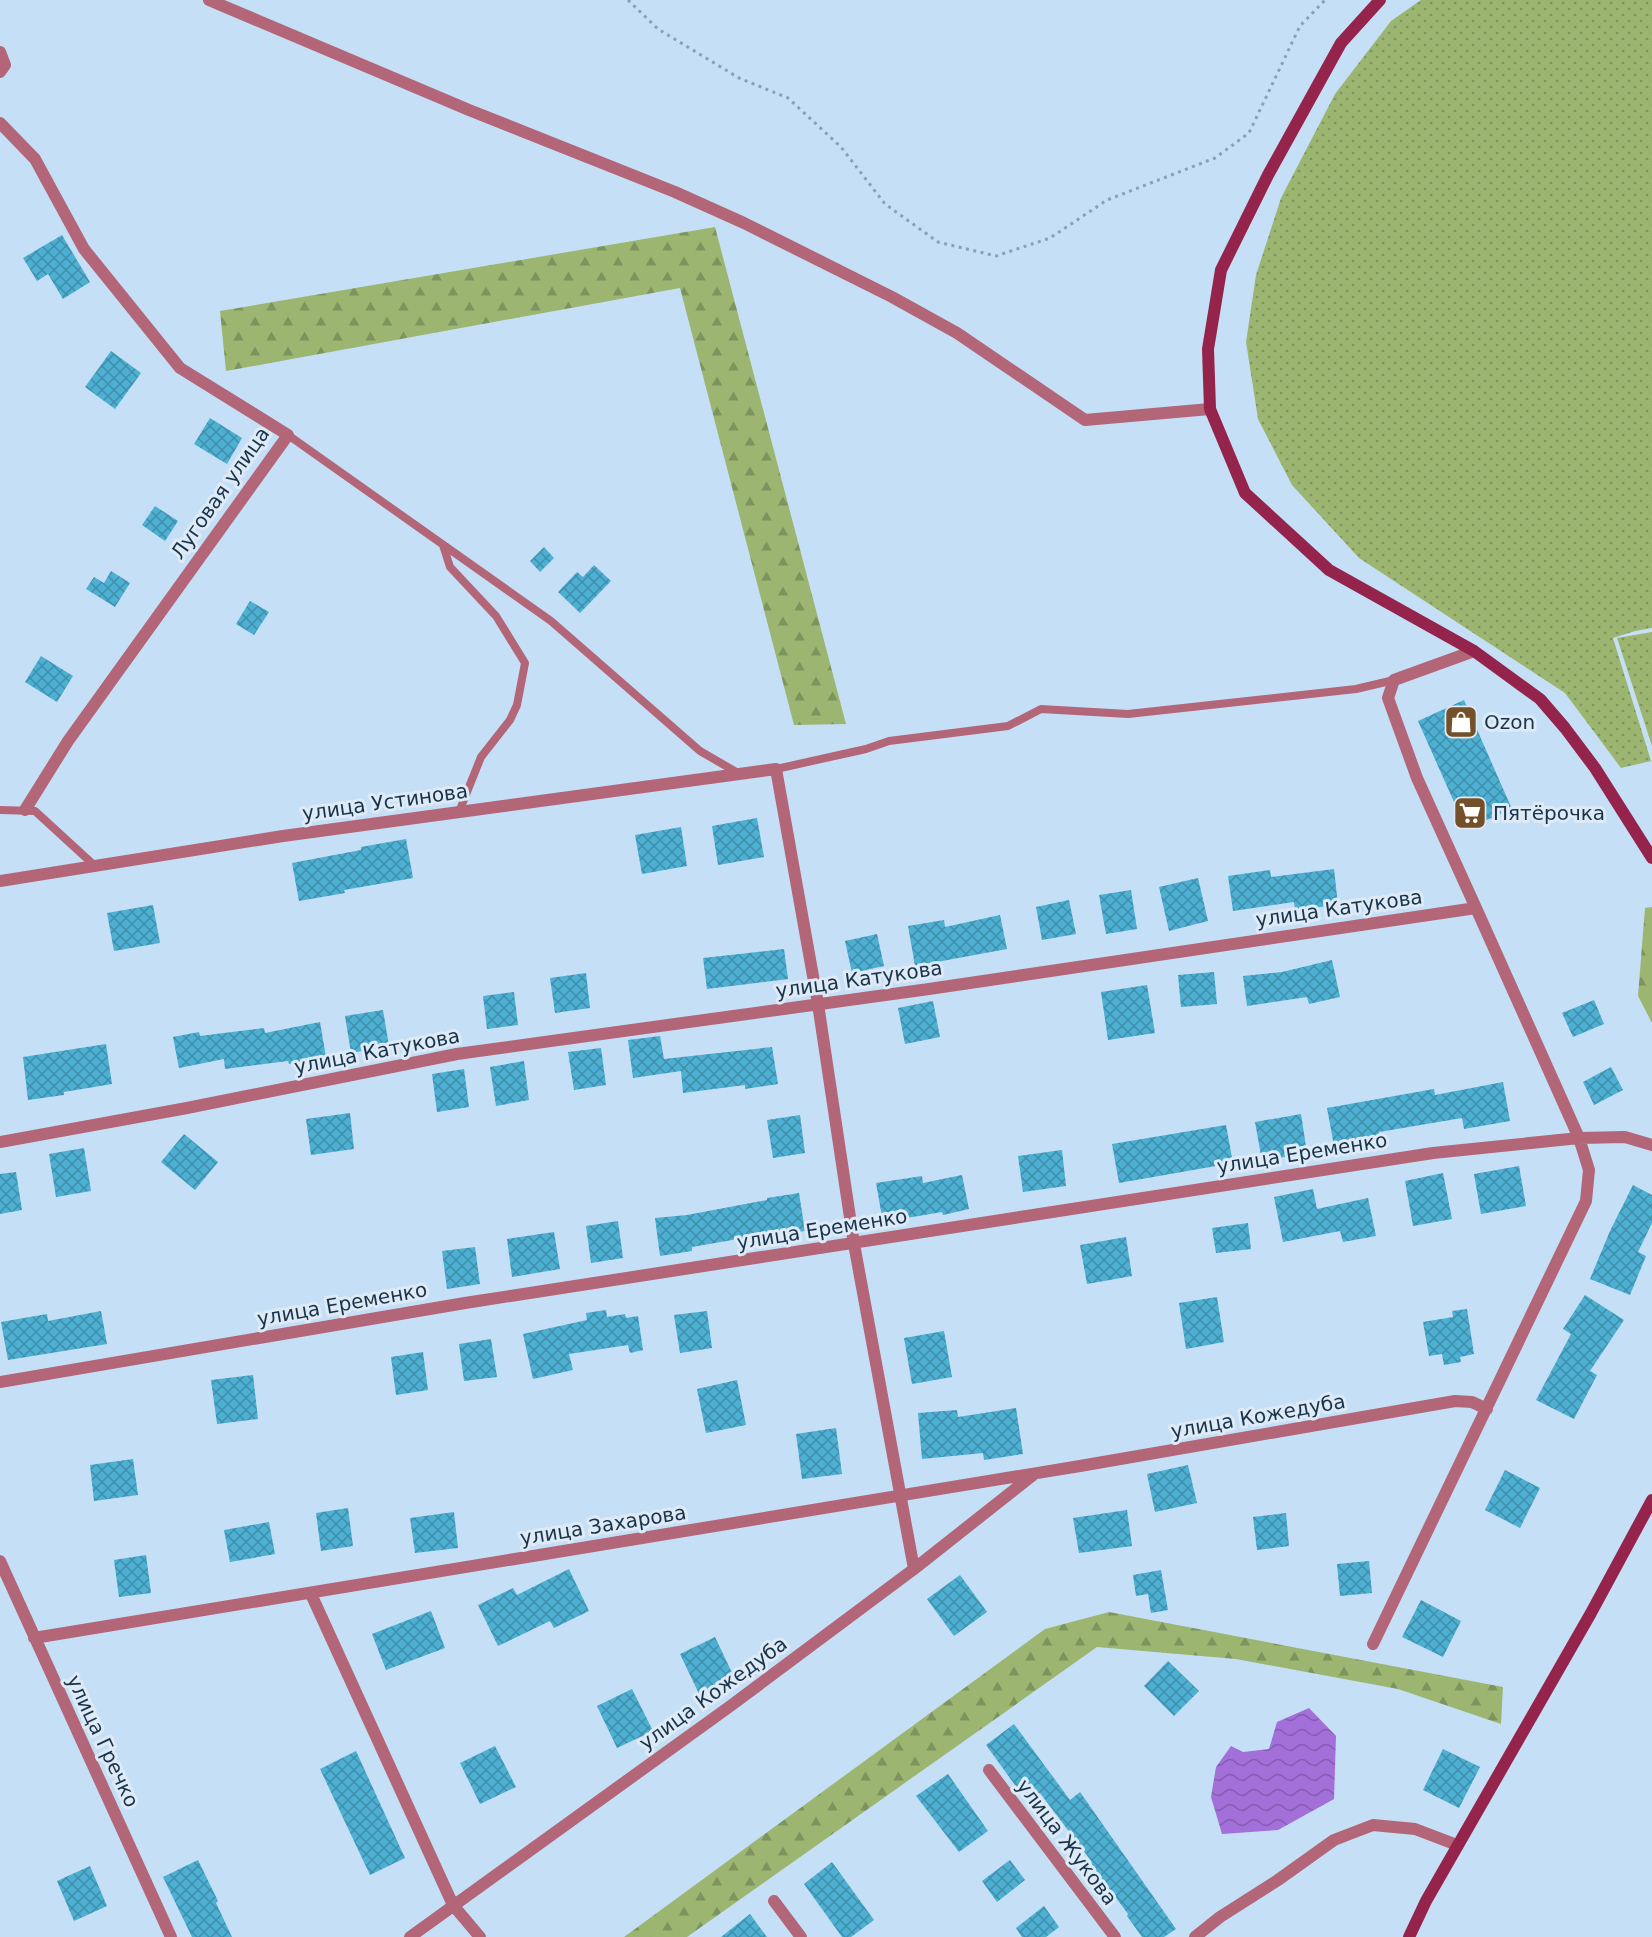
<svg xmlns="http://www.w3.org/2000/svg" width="1652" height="1937" font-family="'DejaVu Sans',sans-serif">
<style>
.grass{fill:url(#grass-dots)}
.forest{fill:url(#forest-firs)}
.water{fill:url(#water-waves)}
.building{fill:url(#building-cross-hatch)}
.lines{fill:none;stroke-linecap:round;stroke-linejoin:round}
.path{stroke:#87a2b8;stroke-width:3;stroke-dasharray:3 4.5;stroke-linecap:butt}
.service{stroke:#b26678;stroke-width:8}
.minor{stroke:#b26678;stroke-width:12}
.secondary{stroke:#94244b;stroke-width:12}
.labels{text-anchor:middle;stroke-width:6;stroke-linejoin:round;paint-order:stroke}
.street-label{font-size:20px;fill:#19344a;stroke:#deeaf6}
.poi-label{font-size:20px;fill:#19344a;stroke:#deeaf6;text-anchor:start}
</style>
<defs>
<pattern id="grass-dots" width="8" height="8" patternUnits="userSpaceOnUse" patternTransform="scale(1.5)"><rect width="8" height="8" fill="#9cb570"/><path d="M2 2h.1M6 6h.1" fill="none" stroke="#7e945e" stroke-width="1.8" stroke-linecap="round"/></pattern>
<pattern id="forest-firs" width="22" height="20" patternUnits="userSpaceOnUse" patternTransform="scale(1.5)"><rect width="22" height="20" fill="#9cb570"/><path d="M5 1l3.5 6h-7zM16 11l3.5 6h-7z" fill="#7e945e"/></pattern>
<pattern id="water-waves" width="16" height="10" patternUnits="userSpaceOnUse" patternTransform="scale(1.5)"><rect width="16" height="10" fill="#a36fd9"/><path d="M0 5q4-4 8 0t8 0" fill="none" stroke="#845cb2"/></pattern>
<pattern id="building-cross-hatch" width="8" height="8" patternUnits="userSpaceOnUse" patternTransform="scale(1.5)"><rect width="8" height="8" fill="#4dafd2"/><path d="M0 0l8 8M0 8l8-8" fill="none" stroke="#3f8fac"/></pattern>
</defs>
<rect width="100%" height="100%" fill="#c5dff6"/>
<path class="grass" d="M1421,0H1652V628L1635,631L1613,638L1651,761L1621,768L1565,693L1359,558L1292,485L1258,419L1246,342L1256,275L1281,198L1335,94L1391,21Z
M1652,632V746L1617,638Z"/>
<path class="forest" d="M715,227L846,724L794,725L680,288L226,371L220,311Z
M1652,907V1023L1638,996L1645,908Z
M1109,1612L1503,1687L1501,1724L1398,1689L1236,1659L1097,1647L687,1937H624L1045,1629Z"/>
<path class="water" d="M1309,1708L1336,1736L1334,1799L1278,1830L1222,1834L1211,1797L1216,1767L1231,1746L1243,1752L1269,1749L1277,1722Z"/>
<path class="building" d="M62,235L90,282L63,299L48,274L37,281L23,258Z
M111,351L141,373L115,409L85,387Z
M210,418L242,438L227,464L194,444Z
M155,506L178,521L165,541L142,525Z
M544,547L554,558L540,572L530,561Z
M594,565L611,581L580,613L558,592L577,572L583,577Z
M111,571L130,583L115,607L86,589L94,577L104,583Z
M250,601L269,612L254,635L236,624Z
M41,656L73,676L57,702L25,682Z
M1464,700L1512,809L1466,829L1418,721Z
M757,818L764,857L718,865L712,826Z
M681,827L687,866L642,874L635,835Z
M406,839L413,878L344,890L345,893L299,901L292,863L361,850V847Z
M1334,869L1338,905L1295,910L1294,902L1233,911L1228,876L1270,870L1271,877Z
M1198,878L1208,921L1169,931L1159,887Z
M1131,890L1137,929L1106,934L1099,895Z
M1069,900L1076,934L1042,940L1036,907Z
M153,905L160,943L114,951L107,913Z
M1000,915L1007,949L915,966L908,926L944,920L945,927Z
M877,934L884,966L852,973L845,941Z
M784,949L788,979L707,989L703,958Z
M1332,960L1340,997L1309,1004L1307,997L1247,1006L1243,976L1282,972Z
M1214,972L1217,1004L1181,1007L1178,975Z
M586,973L590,1008L555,1013L550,978Z
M1147,985L1155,1033L1108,1040L1101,992Z
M514,992L518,1025L487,1029L483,996Z
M1594,1000L1604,1024L1573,1037L1562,1013Z
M933,1001L940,1037L905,1044L898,1008Z
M383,1010L389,1046L351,1053L345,1016Z
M320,1022L326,1057L289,1064L288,1061L225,1069L224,1059L179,1068L173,1037L199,1032L200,1036L264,1028L265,1033Z
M660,1036L664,1059L772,1047L778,1084L745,1089V1085L683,1093L681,1071L633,1078L628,1040Z
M106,1044L112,1084L64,1092V1095L28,1100L23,1057Z
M601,1048L606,1085L574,1090L568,1052Z
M524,1061L529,1100L496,1106L490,1067Z
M1611,1067L1623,1090L1594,1105L1583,1082Z
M464,1069L469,1107L437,1112L432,1074Z
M1503,1082L1510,1121L1464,1129L1462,1118L1379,1132L1380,1138L1334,1146L1327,1108L1434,1089L1435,1095Z
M350,1113L354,1149L311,1155L306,1119Z
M1301,1114L1307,1153L1262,1161L1255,1122Z
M800,1115L805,1153L773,1158L767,1120Z
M1226,1125L1233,1163L1119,1183L1112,1144Z
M184,1134L218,1162L195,1190L161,1162Z
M84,1148L91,1191L56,1197L49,1154Z
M1062,1150L1066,1186L1023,1192L1018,1156Z
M1519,1166L1526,1206L1481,1214L1474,1174Z
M16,1172L22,1210L0,1214V1174Z
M1443,1173L1452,1219L1413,1226L1405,1181Z
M962,1175L969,1209L943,1215L942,1212L883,1222L876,1183L922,1176L923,1183Z
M1633,1185L1652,1195V1223L1638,1252L1646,1256L1630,1295L1590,1279L1610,1231Z
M1313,1189L1317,1209L1368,1198L1376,1236L1343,1242L1340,1231L1283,1242L1274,1197Z
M799,1193L805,1231L772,1236V1233L692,1247V1251L660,1256L655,1218L687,1215L767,1200V1198Z
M618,1221L623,1258L591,1263L586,1226Z
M1248,1223L1251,1249L1216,1253L1212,1228Z
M554,1232L560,1269L512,1277L507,1239Z
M1126,1237L1132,1276L1087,1284L1080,1245Z
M475,1247L480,1284L447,1289L442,1251Z
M1585,1295L1624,1320L1590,1371L1597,1375L1574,1419L1536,1400L1571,1334L1563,1329Z
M1217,1297L1224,1342L1186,1349L1179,1303Z
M1467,1309L1474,1354L1460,1357L1461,1362L1444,1365L1442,1354L1429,1356L1423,1322L1453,1317L1452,1311Z
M606,1310L607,1317L625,1314L626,1318L638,1316L643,1350L630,1353L628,1345L569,1354L573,1370L533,1379L523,1334L587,1320L586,1313Z
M101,1311L107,1344L8,1360L1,1322L47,1314L48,1321Z
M707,1311L712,1348L680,1353L674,1315Z
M944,1331L952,1377L912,1384L904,1338Z
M491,1339L497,1377L464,1381L459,1344Z
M423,1352L428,1390L396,1395L391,1357Z
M253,1375L258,1419L217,1424L211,1380Z
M737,1380L746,1425L706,1433L697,1389Z
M1016,1408L1023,1454L984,1460L983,1453L922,1459L918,1413L957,1410L958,1417Z
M836,1428L842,1474L802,1479L796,1434Z
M133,1459L138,1495L94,1501L90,1465Z
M1188,1465L1197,1503L1155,1512L1147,1474Z
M1505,1470L1540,1488L1520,1528L1485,1510Z
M348,1508L353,1546L321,1551L316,1513Z
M1127,1510L1132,1546L1079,1553L1073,1518Z
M454,1512L458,1548L415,1553L410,1518Z
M1286,1513L1289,1546L1257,1550L1253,1517Z
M269,1522L275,1554L230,1562L224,1530Z
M146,1555L151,1593L119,1597L114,1560Z
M1369,1561L1372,1593L1340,1596L1337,1564Z
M569,1569L589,1611L554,1628L550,1621L498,1646L478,1605L513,1588L517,1595Z
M1161,1570L1168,1610L1151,1613L1148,1594L1136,1596L1133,1575Z
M960,1575L987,1612L954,1636L927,1599Z
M1421,1600L1461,1621L1443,1657L1402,1637Z
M431,1611L445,1648L386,1670L372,1634Z
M715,1637L735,1679L700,1696L680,1654Z
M1168,1661L1199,1691L1174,1716L1144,1686Z
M632,1689L653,1731L617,1748L597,1706Z
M1014,1724L1070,1800L1080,1792L1176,1929L1164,1937H1142L1127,1916L1128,1914L1090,1863L1092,1862L1040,1793L1028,1803L986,1745Z
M495,1746L516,1787L480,1804L460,1763Z
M1443,1749L1480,1767L1459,1808L1423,1790Z
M356,1751L405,1858L370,1875L320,1769Z
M948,1774L988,1831L959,1852L916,1796Z
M198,1860L218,1901L216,1903L232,1937H192L163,1877Z
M1010,1860L1025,1880L997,1902L982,1881Z
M832,1862L874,1920L851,1937H842L804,1884Z
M90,1866L107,1906L74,1921L57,1881Z
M1044,1906L1059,1927L1046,1937H1022L1016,1928Z
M750,1914L767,1937H721Z"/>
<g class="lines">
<path class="path" d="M628,0L658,29L739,78L788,98L841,147L885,204L938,242L996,256L1050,238L1107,200L1215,158L1249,133L1300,26L1325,0"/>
<path class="service" d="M288,435L551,621L700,751L738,773
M443,545L450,567L496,616L525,663L517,705L510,720L481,757L459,812
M776,769L866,749L889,741L1008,726L1041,709L1128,714L1356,689L1394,680
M0,810L35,811L95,866"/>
<path class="minor" d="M209,0L469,110L675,192L744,223L892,297L957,333L1085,420L1210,409
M0,52L5,65L0,72
M0,123L35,159L84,249L180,368L288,435L68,741L25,810
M1474,651L1394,680L1388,698L1417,778L1476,908
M0,881L283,836L776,769L818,1004L854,1244L914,1569
M0,1142L187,1108L457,1054L929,989L1476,908L1579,1138L1589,1170L1586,1201L1373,1644
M0,1382L465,1303L1433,1153L1579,1138L1625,1137L1652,1145
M0,1561L171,1937
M311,1594L453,1905L480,1937
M34,1638L1080,1466L1455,1401L1472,1402L1487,1409
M989,1770L1115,1937
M774,1901L801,1937
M410,1937L729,1707L914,1569L1033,1475
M1195,1937L1220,1917L1278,1880L1334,1840L1373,1825L1415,1829L1457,1845"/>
<path class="secondary" d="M1380,0L1341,43L1268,175L1221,270L1208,349L1210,409L1245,493L1329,570L1474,651L1540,699L1565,728L1595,768L1652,858
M1409,1937L1426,1901L1591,1613L1652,1500"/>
</g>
<defs>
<symbol id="shop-square" viewBox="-11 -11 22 22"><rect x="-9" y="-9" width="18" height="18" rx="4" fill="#74502a" stroke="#deeaf6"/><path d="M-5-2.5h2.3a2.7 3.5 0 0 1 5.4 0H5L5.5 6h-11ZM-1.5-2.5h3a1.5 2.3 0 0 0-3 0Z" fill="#fff"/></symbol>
<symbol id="supermarket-square" viewBox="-11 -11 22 22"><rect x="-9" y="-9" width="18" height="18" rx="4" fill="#74502a" stroke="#deeaf6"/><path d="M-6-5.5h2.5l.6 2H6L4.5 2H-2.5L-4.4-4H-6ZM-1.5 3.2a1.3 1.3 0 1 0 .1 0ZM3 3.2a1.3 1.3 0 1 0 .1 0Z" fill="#fff"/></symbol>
</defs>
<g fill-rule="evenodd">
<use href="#shop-square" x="1442" y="703" width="38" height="38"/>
<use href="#supermarket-square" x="1451" y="794" width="38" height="38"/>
</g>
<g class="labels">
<g class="street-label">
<text transform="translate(220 493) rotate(-55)" y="7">Луговая улица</text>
<text transform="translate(385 802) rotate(-8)" y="7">улица Устинова</text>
<text transform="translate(1339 908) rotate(-8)" y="7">улица Катукова</text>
<text transform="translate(859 979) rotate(-8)" y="7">улица Катукова</text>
<text transform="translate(377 1051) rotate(-11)" y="7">улица Катукова</text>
<text transform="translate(1302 1153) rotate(-9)" y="7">улица Еременко</text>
<text transform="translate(822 1229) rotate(-9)" y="7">улица Еременко</text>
<text transform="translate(342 1304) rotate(-10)" y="7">улица Еременко</text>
<text transform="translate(1258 1416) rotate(-10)" y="7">улица Кожедуба</text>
<text transform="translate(603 1525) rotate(-9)" y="7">улица Захарова</text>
<text transform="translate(713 1693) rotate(-36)" y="7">улица Кожедуба</text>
<text transform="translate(103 1741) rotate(65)" y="7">улица Гречко</text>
<text transform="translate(1067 1842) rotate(53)" y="7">улица Жукова</text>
</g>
<g class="poi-label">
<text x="1484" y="729">Ozon</text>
<text x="1493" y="820">Пятёрочка</text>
</g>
</g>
</svg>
